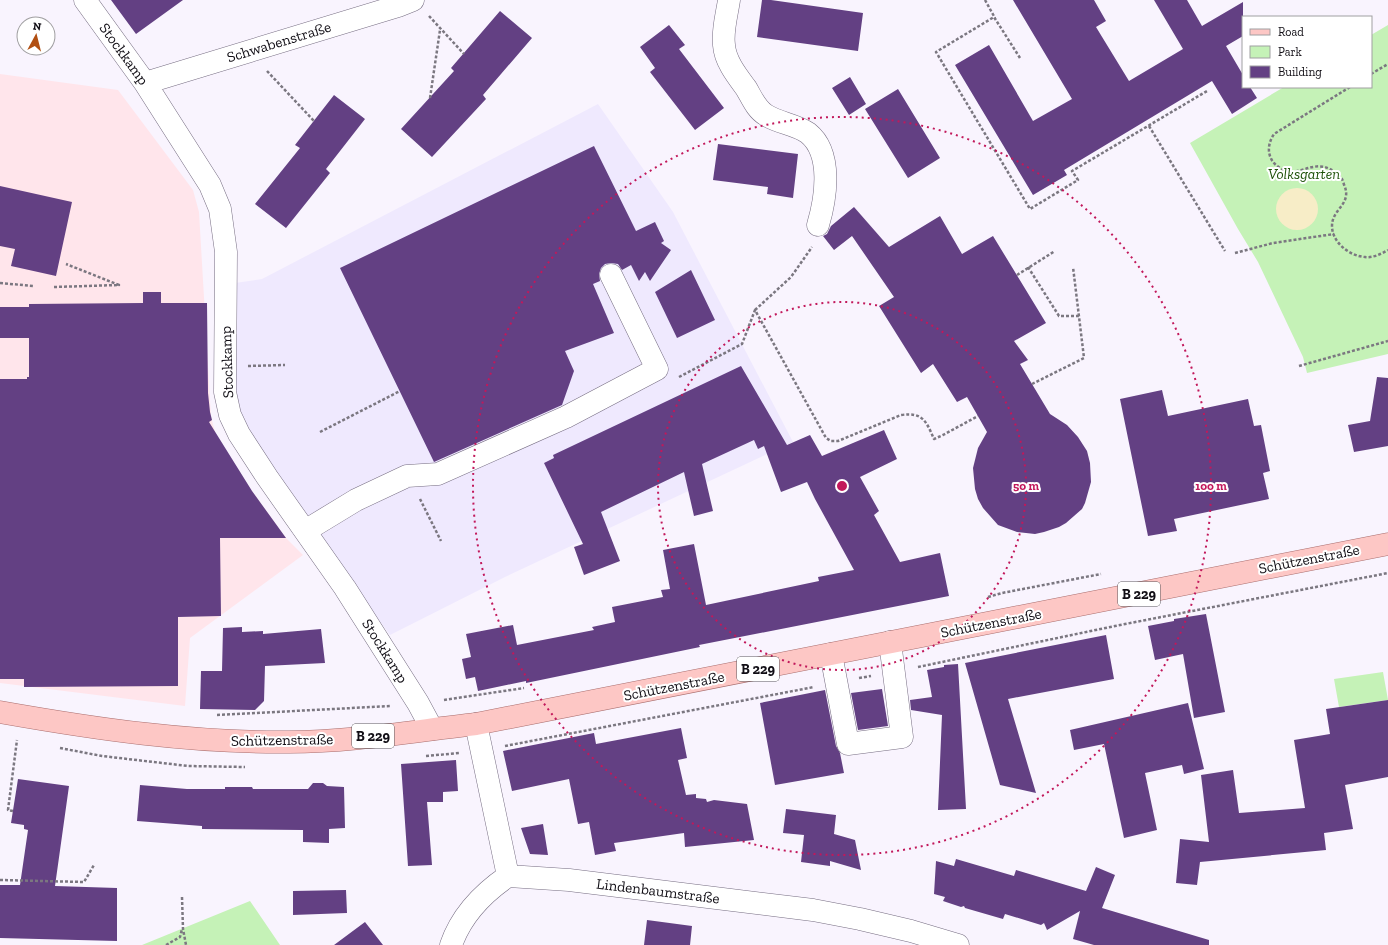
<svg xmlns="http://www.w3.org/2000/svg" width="1388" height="945" font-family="'Zilla Slab',serif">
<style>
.commercial{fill:#efe9fe}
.industrial{fill:#ffe5eb}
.green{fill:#c5f2b7}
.sand{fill:#f7edc7}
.building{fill:#634083}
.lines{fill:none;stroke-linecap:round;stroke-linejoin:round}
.minor-casing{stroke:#766d82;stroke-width:23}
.major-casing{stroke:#a96e6e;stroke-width:23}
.path{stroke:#7b7780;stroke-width:2.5;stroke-dasharray:3 2;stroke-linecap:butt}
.minor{stroke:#fff;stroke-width:22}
.major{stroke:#fdc7c5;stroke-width:22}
.ring{fill:none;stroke:#c2185b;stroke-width:2;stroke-dasharray:2 4}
.labels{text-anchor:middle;stroke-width:4;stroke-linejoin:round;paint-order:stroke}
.shield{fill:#fff;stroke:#58565b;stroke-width:1}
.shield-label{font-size:14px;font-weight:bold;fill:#110e15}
.street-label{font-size:15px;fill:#110e15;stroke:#fff}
.park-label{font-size:15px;font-style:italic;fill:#1f5209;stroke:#fff}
.centre{fill:#c2185b;stroke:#fff;stroke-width:2}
.ring-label{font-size:12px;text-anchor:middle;font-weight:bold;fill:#c2185b;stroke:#fff;stroke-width:4;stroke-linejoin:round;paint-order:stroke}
</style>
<rect width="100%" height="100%" fill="#f9f4fe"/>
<path class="commercial" d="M598,104L673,212L793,442L505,577L390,635L328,550L246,428L237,406L234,383L235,283L262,279Z"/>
<path class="industrial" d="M0,74L118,90L193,190L199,212L211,417L216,435L252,491L286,538L303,555L190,638L185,706L0,683Z"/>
<path class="green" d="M1388,25V354L1307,373L1303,357L1258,262L1238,229L1190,143L1284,87H1371V35Z
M1383,672L1388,700L1339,707L1334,679Z
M250,901L280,945H142Z"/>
<path class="sand" d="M1276 209a21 21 0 1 1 42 0a21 21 0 1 1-42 0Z"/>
<path class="building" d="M111,0H183L136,34Z
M762,0H771L863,13L858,51L757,37Z
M1013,0H1094L1106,21L1096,27L1129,81L1183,49L1154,0H1187L1202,26L1243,2V36L1226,46L1243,75V87H1250L1257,98L1232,114L1212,81L1064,170L1067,175L1033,195L955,65L989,45L1033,121L1072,99Z
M500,11L532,38L483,95L486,99L432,157L401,129L454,71L451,68Z
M669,25L685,45L679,49L724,108L695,130L650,72L655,68L640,47Z
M850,77L866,104L849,115L832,88Z
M898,89L940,158L908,178L865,109Z
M334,95L365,119L326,169L330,173L286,228L255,204L300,148L295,145Z
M718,144L798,154L793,198L767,194L768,187L713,180Z
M594,146L636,231L655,222L664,241L661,243L671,250L650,281L645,272L639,281L631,265L622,270L618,264L611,263L605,264L601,268L599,274L600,281L593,284L614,333L565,351L574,371L562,405L434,462L340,268Z
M0,186L72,202L56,276L11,266L15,249L0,246Z
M854,207L889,247L940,216L962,254L993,236L1046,323L1014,341L1028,360L1020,364L1050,414L1067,425L1078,437L1087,451L1090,463L1091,482L1085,503L1082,509L1066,523L1059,527L1044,532L1035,534L1017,532L998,525L983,508L978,499L975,489L973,468L978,448L987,432L967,397L957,402L933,364L921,373L879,306L894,297L852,236L834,250L823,236L827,234L831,226Z
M691,270L715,320L677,338L655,292Z
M143,292H161V303H207L208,393L210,412L212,420L209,422L252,491L286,538H220L221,616L178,617V686L24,687V679H0V379H27V377H29V338H0V307H29V304L143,303Z
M741,366L787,445L810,435L822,456L884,430L897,459L860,477L879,511L874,515L900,562L940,553L949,596L699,645L700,647L526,683V681L478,691L475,677L466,679L462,659L471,657L466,634L513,625L517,645L594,630L592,627L615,622L612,607L663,597L661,590L670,589L663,550L694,544L706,605L819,581L818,577L854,570L815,499L807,482L781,492L764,446L758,449L754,440L702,464L713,511L694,516L684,472L601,512L620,561L584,575L574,547L583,544L544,463L554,458L553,455Z
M1377,377L1388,378V446L1354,452L1348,425L1370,421Z
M1162,390L1168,416L1248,399L1254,426L1261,425L1270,471L1263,473L1269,499L1174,519L1177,531L1148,536L1120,399Z
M1206,614L1225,712L1194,718L1183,654L1155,660L1148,626L1174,621V619Z
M242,627V632L263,631V634L321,629L325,663L265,666L264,701L255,710L200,709L201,671H222L223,628Z
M1106,635L1114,679L1008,699L1036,793L1000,785L965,663Z
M958,664L966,809L938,810L942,715L911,710L910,700L932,697L927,670L944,667V665Z
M882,689L888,726L858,730L851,693Z
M825,690L836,746L840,753L844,773L775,785L760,703Z
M1388,700V777L1345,785L1353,829L1324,833L1326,850L1200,862L1197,885L1176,883L1180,839L1209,842L1201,775L1233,770L1239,813L1305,808L1294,740L1330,734L1326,709Z
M1188,703L1204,769L1184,774L1182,765L1145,773L1157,830L1124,838L1104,744L1074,750L1070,730Z
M681,728L687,758L678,760L686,795L696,794V798L706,799L707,802L714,800L747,804L754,840L685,847L684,833L614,843L616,851L595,855L589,822L578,824L569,779L512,791L503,751L594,733L596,744Z
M456,760L458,791L443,792V802H427L432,865L408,866L401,764Z
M18,779L69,786L55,886L117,888V941L0,938V885H20L28,830L24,829V825L11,823Z
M313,783H323L327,786L344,787L345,828L329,829V843L303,842V830L202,829V826L137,821L140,785L187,789H225V787H252L253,789H308Z
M786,809L836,815L834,834L855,840L861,870L830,861V866L801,862L804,835L783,833Z
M543,824L548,855L530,854L521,828Z
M956,859L1014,876L1016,870L1086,891L1096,867L1115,875L1102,908L1209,940V945H1094L1073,939L1080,911L1047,930L1044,923L1041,925L1005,914L1003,919L965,908L964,906L961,907L943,901L945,897L934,894L936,861L954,866Z
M346,890L347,913L293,915V891Z
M647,920L692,926L690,945H644Z
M365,922L383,945H334Z"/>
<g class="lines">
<defs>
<path id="minor" d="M85,0L145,83L210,185L220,209L226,252L225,392L230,415L239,434L267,477L345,588L418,703L432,729
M729,0C727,14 722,31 724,45C725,61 737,76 746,88C752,98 756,109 766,115C778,123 795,124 808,133C833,153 826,198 818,225
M145,83L398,6L413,0
M305,531L356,500L407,476L438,474L566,417L657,369L611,275
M831,654L848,744L902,737L890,642
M476,724L508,876L569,880L813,910L860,919L911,931L958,945
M451,945C461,916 483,893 508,876"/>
<path id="major" d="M0,712C96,729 192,743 289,742C351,742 414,731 476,724L1388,544"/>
</defs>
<use href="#minor" class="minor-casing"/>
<use href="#major" class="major-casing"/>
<path class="path" d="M985,0L995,18
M429,16L464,54
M1020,58L994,17L936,52L1030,209L1078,180L1072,171L1207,91
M267,71L314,121
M1371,74L1388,64
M1350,87L1274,134C1266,146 1267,160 1280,168C1283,170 1287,172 1291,172C1305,171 1316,162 1330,169C1334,171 1339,175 1342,179C1343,181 1344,185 1345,187C1351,205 1332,209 1332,226C1332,242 1349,256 1365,257C1373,258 1381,254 1388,250
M430,98L440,30
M1149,126L1225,251
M1235,253L1273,243L1334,234
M1028,267L1059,316H1079
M1017,275L1055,251
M0,283L33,286
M54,287L119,285L66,264
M755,310L791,277L812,247
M248,366L285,365
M1299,366L1388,341
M679,377L742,344L755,310L826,438L831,441H838L901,415C923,412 926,421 934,439L943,435L978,416
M1032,384L1084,358L1073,267
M320,432L400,391
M420,499L441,541
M988,597L1002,593L1101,574
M918,667L1115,626L1388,573
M859,678L871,676
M444,700L524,688
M217,715L391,706
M505,746L814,687
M60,748L102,756L188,766L245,767
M426,756L459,753
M13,811L8,810L17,740
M0,880L84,882L94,865
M182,897L183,929L186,945
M166,945L180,937L182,929"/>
<use href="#minor" class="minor"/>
<use href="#major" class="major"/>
</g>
<g class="ring">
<circle cx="842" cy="486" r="184"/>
<circle cx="842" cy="486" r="369"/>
</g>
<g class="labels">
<g class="shield">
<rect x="1118" y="582" width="42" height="24" rx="3"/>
<rect x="737" y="657" width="42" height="24" rx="3"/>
<rect x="352" y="724" width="42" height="24" rx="3"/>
</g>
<g class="shield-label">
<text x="1139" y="599">B 229</text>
<text x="758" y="674">B 229</text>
<text x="373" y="741">B 229</text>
</g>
<g class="street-label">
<text transform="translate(279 42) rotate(-17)" y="5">Schwabenstraße</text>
<text transform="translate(124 54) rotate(54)" y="5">Stockkamp</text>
<text transform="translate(227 362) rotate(-92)" y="5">Stockkamp</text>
<text transform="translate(1309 559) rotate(-11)" y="5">Schützenstraße</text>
<text transform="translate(991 623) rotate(-11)" y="5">Schützenstraße</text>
<text transform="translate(385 651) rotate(58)" y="5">Stockkamp</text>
<text transform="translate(674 686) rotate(-11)" y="5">Schützenstraße</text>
<text transform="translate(282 740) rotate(-1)" y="5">Schützenstraße</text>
<text transform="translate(658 891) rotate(7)" y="5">Lindenbaumstraße</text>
</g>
<g class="park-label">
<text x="1304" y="179">Volksgarten</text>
</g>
</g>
<circle cx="842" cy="486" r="6" class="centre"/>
<g class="ring-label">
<text x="1026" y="490">50 m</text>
<text x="1211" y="490">100 m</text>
</g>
<rect x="1242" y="16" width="130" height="72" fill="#ffffff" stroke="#a09fa1"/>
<rect x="1250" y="29" width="20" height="6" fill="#fdc7c5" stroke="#a09fa1"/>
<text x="1278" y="36" font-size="12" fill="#110e15">Road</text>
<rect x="1250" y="46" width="20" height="12" fill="#c5f2b7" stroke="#a09fa1"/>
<text x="1278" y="56" font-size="12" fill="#110e15">Park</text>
<rect x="1250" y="66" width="20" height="12" fill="#634083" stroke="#a09fa1"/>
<text x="1278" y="76" font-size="12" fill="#110e15">Building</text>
<g transform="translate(36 36) rotate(7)"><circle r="19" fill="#ffffff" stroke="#a09fa1"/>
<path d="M0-3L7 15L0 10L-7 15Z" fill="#b14f12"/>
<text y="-6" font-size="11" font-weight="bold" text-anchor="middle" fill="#110e15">N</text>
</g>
</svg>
